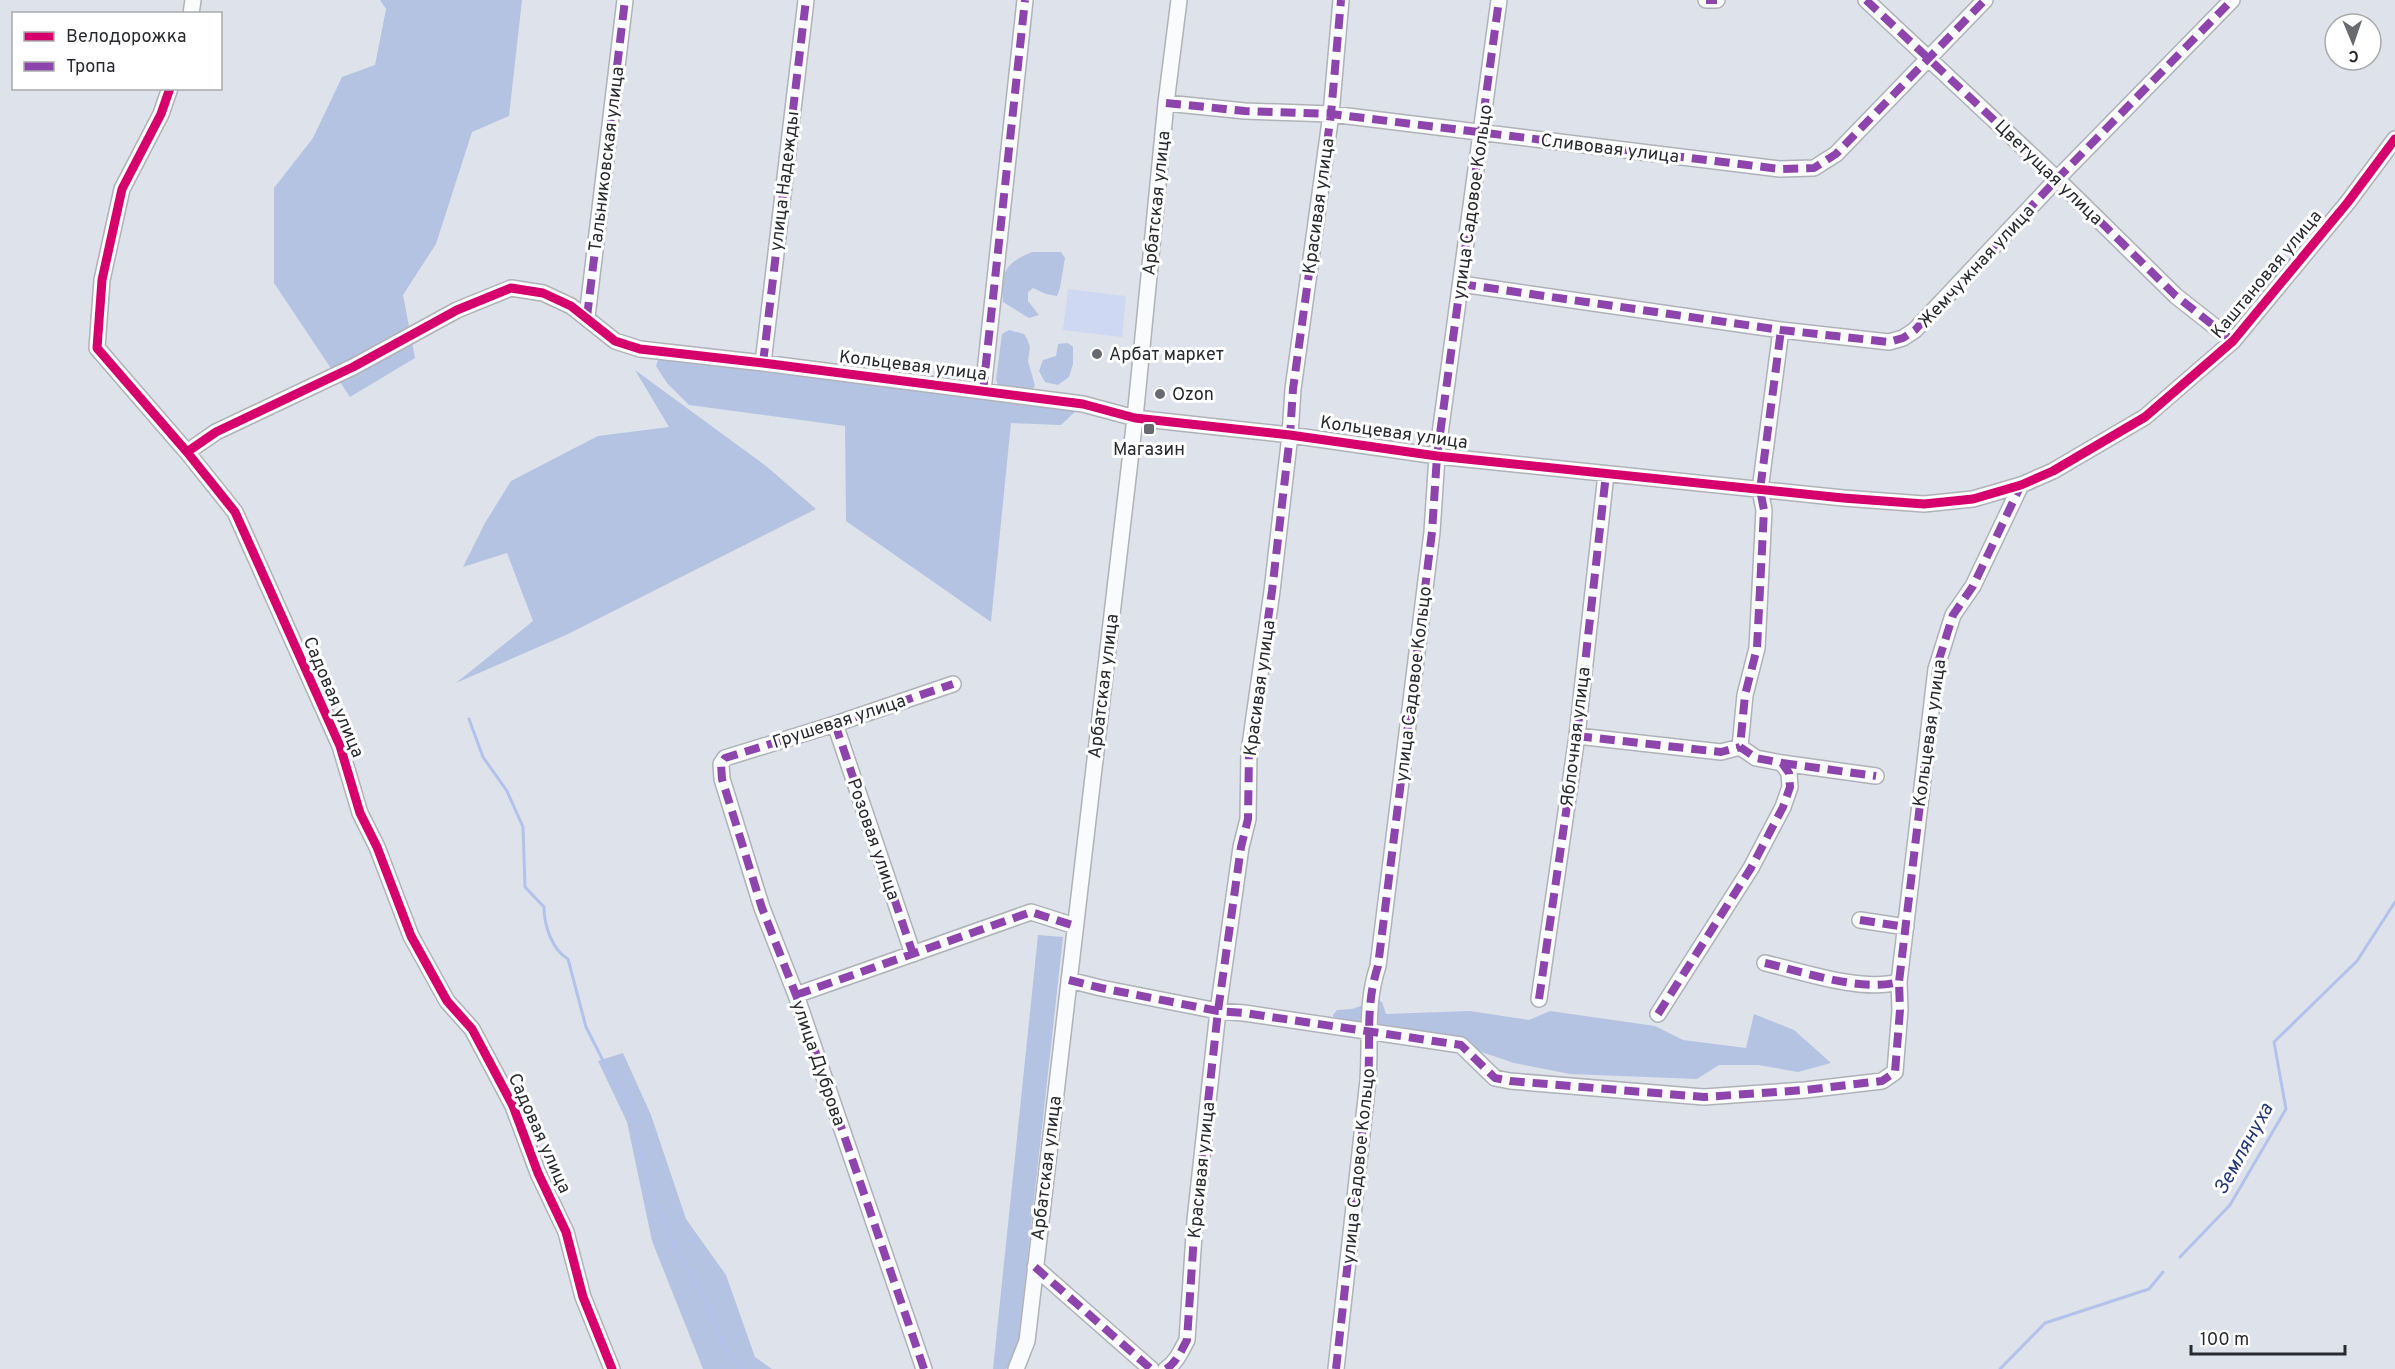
<svg xmlns="http://www.w3.org/2000/svg" width="2395" height="1369" font-family="Overpass,sans-serif">
<style>
.green{fill:#ced8f2}
.forest{fill:#b5c3e3}
.lines{fill:none;stroke-linecap:round;stroke-linejoin:round}
.stream{stroke:#b3c2ea;stroke-width:3}
.minor-casing{stroke:#afb2b7;stroke-width:18}
.minor{stroke:#fafbfc;stroke-width:15}
.quiet{stroke:#8e44ad;stroke-width:8;stroke-dasharray:15 8;stroke-linecap:butt}
.cycleway-casing{stroke:#fff;stroke-width:13}
.cycleway{stroke:#d6006c;stroke-width:9}
.poi-dot{fill:#686a70;stroke:#fff;stroke-width:2}
.labels{text-anchor:middle;stroke-width:6;stroke-linejoin:round;paint-order:stroke}
.street-label{font-size:18px;fill:#282a2f;stroke:#fff}
.poi-label{font-size:18px;fill:#282a2f;stroke:#fff;text-anchor:start}
.water-label{font-size:20px;font-style:italic;fill:#243775;stroke:#fff}
</style>
<rect width="100%" height="100%" fill="#dee2ea"/>
<path class="green" d="M1068,289L1126,296L1122,337L1063,330Z"/>
<path class="forest" d="M380,0H522L509,116L472,132L436,244L403,295L415,358L350,397L274,283V188L313,138L342,77L375,65L386,9Z
M1032,252H1061L1065,258L1060,288L1057,296L1046,294L1033,288L1028,292V301L1039,315L1029,318L1003,302C1000,273 1005,263 1032,252Z
M1009,330L1024,334L1027,339L1030,347L1028,361L1035,386L1032,389C1021,393 1008,390 998,385L996,380L1002,334Z
M1068,343L1073,347V364L1069,377L1058,385L1045,382L1039,371L1043,360L1056,356L1058,344Z
M665,356L1078,409L1061,425L1011,423L991,622L846,521L845,426L689,405L667,383L656,366L658,360Z
M635,370L766,466L816,509L566,635L456,683L533,621L507,553L463,567L485,523L511,481L598,436L669,427Z
M1038,935L1063,937L1017,1354L1006,1369H993Z
M1377,1000L1382,1002L1386,1014L1470,1011L1529,1020L1550,1011L1655,1026L1683,1040L1746,1048L1754,1014L1794,1030L1831,1063L1798,1072L1758,1065H1719L1697,1079L1570,1074L1514,1063L1461,1045L1383,1030L1377,1024L1334,1020L1333,1015L1337,1010L1352,1009Z
M623,1053L651,1115L686,1219L726,1275L755,1357L772,1369H703L652,1241L627,1122L598,1061Z"/>
<g class="lines">
<path class="stream" d="M469,719L483,757L507,791L523,827L525,887L544,907C544,925 552,950 568,959L586,1027L614,1082L630,1101L639,1146L655,1204L674,1245L706,1301L723,1344L741,1369
M2180,1257L2230,1205L2286,1109L2274,1042L2357,961L2395,902
M2000,1369L2045,1323L2149,1289L2163,1272"/>
<defs>
<path id="minor" d="M1706,0H1717
M1866,0L2057,179L2176,296L2233,341
M191,14L193,0
M170,88L161,114L122,189L102,280L97,348L187,452L235,512L340,746L360,813L377,847L411,936L447,1001L472,1029L513,1106L538,1173L566,1232L583,1297L612,1369
M1166,103L1245,111L1331,114L1780,169L1814,168L1836,154L1985,0
M1461,284L1781,330L1889,342L1903,338L1915,330L2057,179L2232,0
M587,317L625,0
M763,363L806,0
M983,391L1025,0
M187,452L216,432L353,367L457,310L511,288L543,293L571,306L615,341L640,349L763,363L1083,404L1135,418L1290,435L1437,456L1843,498L1924,504L1973,499L2021,485L2053,471L2145,417L2233,341L2348,202L2395,139
M835,724L913,954
M1577,736L1721,752L1740,747
M1782,763L1876,776
M1860,920L1906,927
M1765,963C1804,972 1860,992 1899,982L1936,669L1953,615L1973,586L2021,485
M1069,980L1101,988L1218,1011L1244,1013L1461,1045L1495,1078L1510,1081L1704,1097L1805,1090L1882,1081L1895,1072L1900,1010L1899,982
M796,995L1031,912L1075,926
M1539,999L1577,736L1606,474
M1658,1014L1751,868L1783,807L1790,787L1789,773L1782,763L1756,758L1740,747L1745,695L1757,648L1764,510L1760,490L1781,330
M1035,1267L1151,1369
M924,1369L796,995L762,908L722,779L721,764L725,758L835,724L953,684
M1016,1369L1027,1341L1135,418L1166,103L1179,0
M1166,1369C1177,1362 1181,1351 1187,1340L1195,1220L1218,1011L1241,847L1248,819L1249,752L1272,591L1290,435L1293,389L1331,114L1341,0
M1336,1369L1368,1080C1371,1041 1365,1005 1378,966L1432,532L1437,456L1499,0"/>
</defs>
<use href="#minor" class="minor-casing"/>
<use href="#minor" class="minor"/>
<path class="quiet" d="M1706,0H1717
M1866,0L2057,179L2176,296L2233,341
M1166,103L1245,111L1331,114L1780,169L1814,168L1836,154L1985,0
M1461,284L1781,330L1889,342L1903,338L1915,330L2057,179L2232,0
M587,317L625,0
M763,363L806,0
M983,391L1025,0
M835,724L913,954
M1577,736L1721,752L1740,747
M1782,763L1876,776
M1860,920L1906,927
M1765,963C1804,972 1860,992 1899,982L1936,669L1953,615L1973,586L2021,485
M1069,980L1101,988L1218,1011L1244,1013L1461,1045L1495,1078L1510,1081L1704,1097L1805,1090L1882,1081L1895,1072L1900,1010L1899,982
M796,995L1031,912L1075,926
M1539,999L1577,736L1606,474
M1658,1014L1751,868L1783,807L1790,787L1789,773L1782,763L1756,758L1740,747L1745,695L1757,648L1764,510L1760,490L1781,330
M1035,1267L1151,1369
M924,1369L796,995L762,908L722,779L721,764L725,758L835,724L953,684
M1166,1369C1177,1362 1181,1351 1187,1340L1195,1220L1218,1011L1241,847L1248,819L1249,752L1272,591L1290,435L1293,389L1331,114L1341,0
M1336,1369L1368,1080C1371,1041 1365,1005 1378,966L1432,532L1437,456L1499,0"/>
<defs>
<path id="cycleway" d="M170,88L161,114L122,189L102,280L97,348L187,452L235,512L340,746L360,813L377,847L411,936L447,1001L472,1029L513,1106L538,1173L566,1232L583,1297L612,1369
M187,452L216,432L353,367L457,310L511,288L543,293L571,306L615,341L640,349L763,363L1083,404L1135,418L1290,435L1437,456L1843,498L1924,504L1973,499L2021,485L2053,471L2145,417L2233,341L2348,202L2395,139"/>
</defs>
<use href="#cycleway" class="cycleway-casing"/>
<use href="#cycleway" class="cycleway"/>
</g>
<g class="poi-dot">
<circle cx="1097" cy="354" r="6"/>
<circle cx="1160" cy="394" r="6"/>
<rect x="1143" y="423" width="12" height="12" rx="3"/>
</g>
<g class="labels">
<g class="street-label">
<text transform="translate(1610 148) rotate(7)" y="6">Сливовая улица</text>
<text transform="translate(606 159) rotate(-83)" y="6">Тальниковская улица</text>
<text transform="translate(2049 172) rotate(44)" y="6">Цветущая улица</text>
<text transform="translate(784 181) rotate(-83)" y="6">улица Надежды</text>
<text transform="translate(1472 202) rotate(-82)" y="6">улица Садовое Кольцо</text>
<text transform="translate(1156 203) rotate(-84)" y="6">Арбатская улица</text>
<text transform="translate(1318 206) rotate(-82)" y="6">Красивая улица</text>
<text transform="translate(1976 266) rotate(-47)" y="6">Жемчужная улица</text>
<text transform="translate(2266 274) rotate(-50)" y="6">Каштановая улица</text>
<text transform="translate(913 365) rotate(7)" y="6">Кольцевая улица</text>
<text transform="translate(1394 432) rotate(8)" y="6">Кольцевая улица</text>
<text transform="translate(1413 684) rotate(-83)" y="6">улица Садовое Кольцо</text>
<text transform="translate(1103 686) rotate(-83)" y="6">Арбатская улица</text>
<text transform="translate(1259 688) rotate(-82)" y="6">Красивая улица</text>
<text transform="translate(334 697) rotate(67)" y="6">Садовая улица</text>
<text transform="translate(839 721) rotate(-18)" y="6">Грушевая улица</text>
<text transform="translate(1929 733) rotate(-82)" y="6">Кольцевая улица</text>
<text transform="translate(1575 737) rotate(-83)" y="6">Яблочная улица</text>
<text transform="translate(874 839) rotate(71)" y="6">Розовая улица</text>
<text transform="translate(819 1063) rotate(71)" y="6">улица Дуброва</text>
<text transform="translate(540 1133) rotate(66)" y="6">Садовая улица</text>
<text transform="translate(1358 1166) rotate(-84)" y="6">улица Садовое Кольцо</text>
<text transform="translate(1046 1168) rotate(-83)" y="6">Арбатская улица</text>
<text transform="translate(1201 1170) rotate(-84)" y="6">Красивая улица</text>
</g>
<g class="poi-label">
<text x="1109" y="360">Арбат маркет</text>
<text x="1172" y="400">Ozon</text>
<text x="1149" y="455" text-anchor="middle">Магазин</text>
</g>
<g class="water-label">
<text transform="translate(2243 1148) rotate(-61)" y="7">Землянуха</text>
</g>
</g>
<rect x="12" y="12" width="210" height="78" fill="#ffffff" stroke="#a9aaac" stroke-width="1.5"/>
<rect x="24" y="32" width="30" height="9" fill="#d6006c" stroke="#a9aaac" stroke-width="1.5"/>
<text x="66" y="42" font-size="18" fill="#282a2f">Велодорожка</text>
<rect x="24" y="62" width="30" height="9" fill="#8e44ad" stroke="#a9aaac" stroke-width="1.5"/>
<text x="66" y="72" font-size="18" fill="#282a2f">Тропа</text>
<g transform="translate(2353 42) rotate(178)"><circle r="28" fill="#ffffff" stroke="#a9aaac" stroke-width="1.5"/>
<path d="M0-4.5L10 22L0 15L-10 22Z" fill="#686a70"/>
<text y="-9" font-size="16" font-weight="bold" text-anchor="middle" fill="#282a2f">С</text>
</g>
<path d="M2191 1345v9h154v-9" fill="none" stroke="#282a2f" stroke-width="3"/>
<text x="2200" y="1345" font-size="18" fill="#282a2f" stroke="#ffffff" stroke-width="4.5" paint-order="stroke">100 m</text>
</svg>
